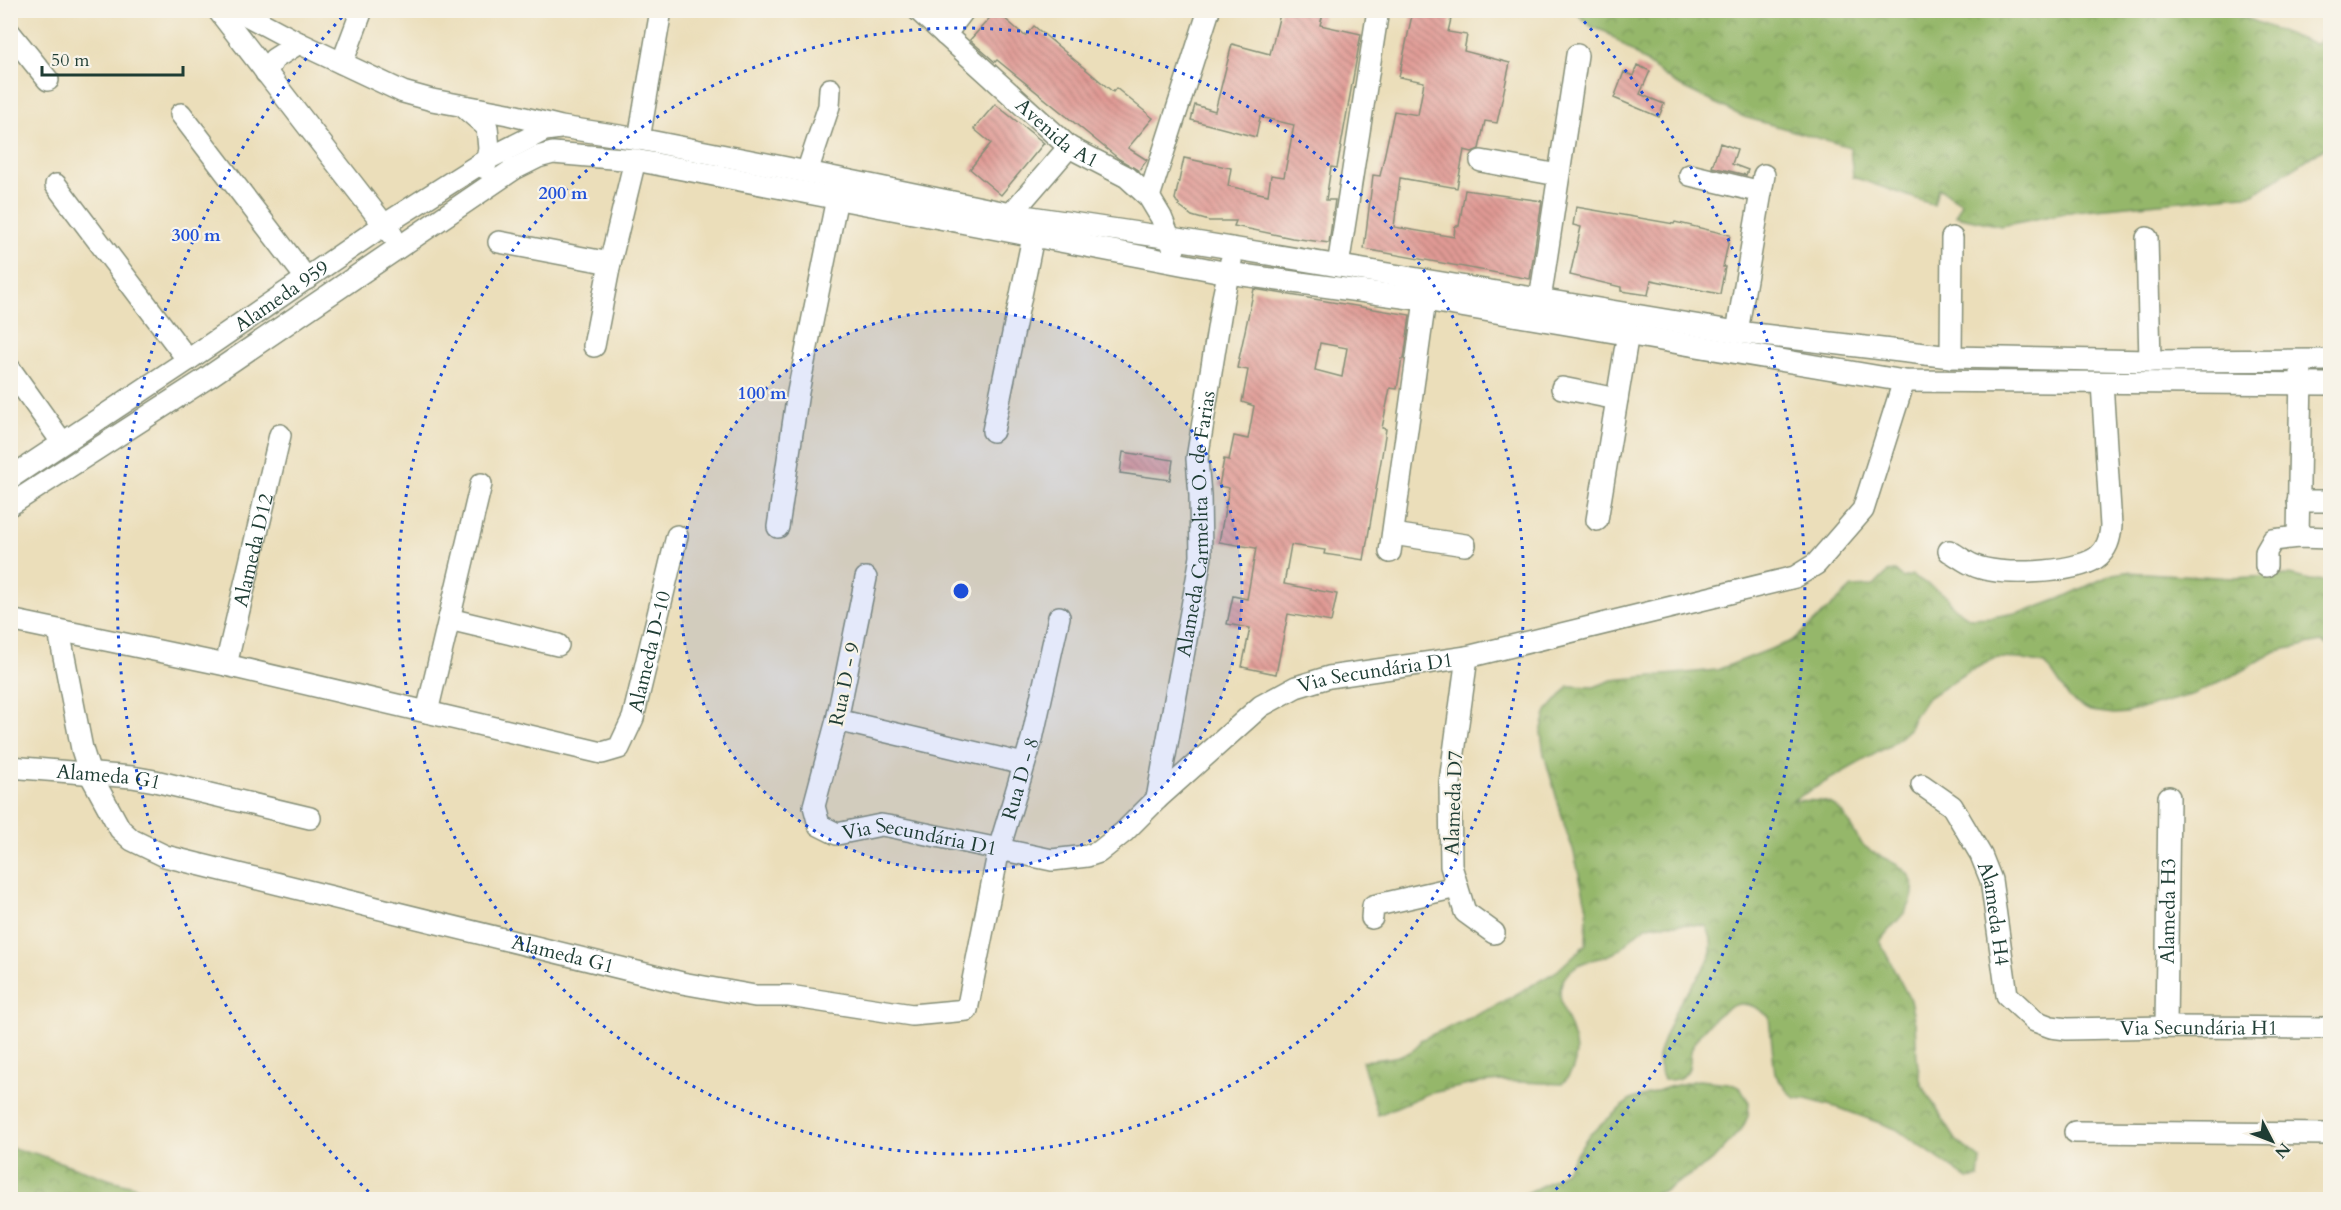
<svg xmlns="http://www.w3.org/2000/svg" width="2341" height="1210" font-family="Cardo,serif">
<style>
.forest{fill:url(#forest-crowns);stroke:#5a7a50;stroke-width:1.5}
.building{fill:url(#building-back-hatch);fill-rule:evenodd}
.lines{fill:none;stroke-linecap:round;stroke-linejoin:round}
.minor-casing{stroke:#858e77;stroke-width:24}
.minor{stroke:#fff;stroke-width:21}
.ring{fill:none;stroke:#1d4ed8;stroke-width:3;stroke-dasharray:3 6}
.labels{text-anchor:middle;stroke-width:4.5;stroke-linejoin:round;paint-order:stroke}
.street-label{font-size:20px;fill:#1f3d34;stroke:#f7f3e8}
.centre{fill:#1d4ed8;stroke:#f7f3e8;stroke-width:3}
.ring-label{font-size:18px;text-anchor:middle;font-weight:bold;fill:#1d4ed8;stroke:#f7f3e8;stroke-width:4.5;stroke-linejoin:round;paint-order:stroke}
</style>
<defs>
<pattern id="forest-crowns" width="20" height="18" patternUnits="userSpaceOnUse" patternTransform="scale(1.5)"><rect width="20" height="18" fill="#95b76b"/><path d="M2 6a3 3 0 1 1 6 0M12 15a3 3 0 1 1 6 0" fill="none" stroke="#799659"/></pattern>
<pattern id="building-back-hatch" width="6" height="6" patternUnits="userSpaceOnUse" patternTransform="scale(1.5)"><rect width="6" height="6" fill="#e09a94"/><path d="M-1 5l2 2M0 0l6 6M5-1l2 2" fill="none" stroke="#b57f7a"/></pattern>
</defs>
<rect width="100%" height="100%" fill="#f7f3e8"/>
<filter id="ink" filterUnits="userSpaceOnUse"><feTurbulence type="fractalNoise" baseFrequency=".0167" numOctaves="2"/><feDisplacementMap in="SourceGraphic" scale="12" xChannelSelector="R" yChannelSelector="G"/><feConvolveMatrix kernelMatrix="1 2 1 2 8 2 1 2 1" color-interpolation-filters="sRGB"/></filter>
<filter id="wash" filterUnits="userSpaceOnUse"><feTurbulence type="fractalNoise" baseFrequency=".008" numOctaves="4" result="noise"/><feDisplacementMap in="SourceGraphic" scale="24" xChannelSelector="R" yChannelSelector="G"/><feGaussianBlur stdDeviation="1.35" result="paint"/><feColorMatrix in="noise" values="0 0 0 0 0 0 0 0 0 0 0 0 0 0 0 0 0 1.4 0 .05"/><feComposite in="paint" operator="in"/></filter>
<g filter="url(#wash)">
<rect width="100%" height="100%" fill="#ebdeba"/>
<path class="forest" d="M1574,11H2229L2315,45L2330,30V144L2254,194L2075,211L2001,226L1956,216L1961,202L1938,188L1934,205L1853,177L1850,147L1744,117L1674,83L1606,32L1592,27Z
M1895,571L1903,578L1912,575L1947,596L1952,606L1970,618L1992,617L2027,611L2059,599L2113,574L2126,572L2234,578L2289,575L2310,580L2330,581V647L2321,642L2276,651L2236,674L2194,694L2126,713L2114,714L2090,711L2079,705L2070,699L2052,672L2044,664L2020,659L1996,658L1964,674L1926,699L1913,718L1909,729L1891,745L1793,800C1803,802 1818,798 1829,803C1848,810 1851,833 1863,845C1880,861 1916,863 1913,893C1911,914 1889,925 1880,942L1910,1000L1915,1023L1917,1060L1921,1084L1956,1140L1981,1160L1979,1177L1968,1179L1896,1129L1839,1108L1806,1099L1795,1098L1787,1091L1775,1074L1769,1017C1761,1010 1752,1003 1740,1004C1724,1005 1695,1035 1691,1051C1689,1059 1692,1067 1686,1073C1680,1080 1672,1080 1664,1080C1662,1074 1657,1064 1658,1057C1659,1049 1674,1013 1679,1004C1693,979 1724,958 1706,926C1690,925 1655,920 1642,929C1632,936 1625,947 1614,953C1602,959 1587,959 1575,967C1530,1000 1605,1040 1562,1084L1501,1081L1478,1083L1427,1094L1378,1115L1362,1061C1378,1059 1418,1058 1420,1040L1492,1008L1557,971L1586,944L1587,908L1573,849L1567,834L1544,754L1541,732L1547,711L1569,686L1594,687L1612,680L1717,670L1794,640L1852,587L1874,586L1888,572Z
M1698,1080L1729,1083L1741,1088L1749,1103L1748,1116L1743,1127L1712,1161L1666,1190L1641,1199H1515L1555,1179L1565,1171L1588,1136L1630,1100L1669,1087Z
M11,1148L34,1153L111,1180L182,1199H11Z"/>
<g id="blocks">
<path class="building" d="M1281,10H1324L1320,25L1361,34L1337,168L1331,167L1326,200H1335L1329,243L1292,238L1234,226L1236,221H1209L1192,216L1180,207L1175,199L1184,158L1231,168L1228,186L1268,195L1271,175L1284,177L1294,125L1260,117L1256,137L1191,120L1195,105L1215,111L1232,44L1270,54Z
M1413,10H1453L1448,32L1467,35L1464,51L1510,63L1497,123L1485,121L1479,149L1472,152L1464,150L1457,188L1400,178L1394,227L1454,237L1455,226H1459L1465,190L1542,201L1530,279L1364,249L1373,175L1380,176L1394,111L1418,115L1424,82L1399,77Z
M996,11L1025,36L1034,26L1113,92L1116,88L1153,118L1128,148L1147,160L1139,171L1119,159L997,60L995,62L970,40Z
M1637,65L1650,71L1640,94L1664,104L1659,117L1614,98L1624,72L1633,76Z
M995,104L1044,143L1001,195L970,169L991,143L974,129Z
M1720,143L1737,149L1732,164L1748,170L1746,175L1712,167Z
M1576,207L1674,224L1675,222L1730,235L1723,267H1725L1720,294L1651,280L1648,295L1621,291V287L1570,275L1581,227L1573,225Z
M1254,289L1410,315L1404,359H1402L1397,389L1390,388L1382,428L1386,429L1382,455L1364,560L1324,554L1325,550L1291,545L1284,584L1337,594L1331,622L1288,614L1276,674L1242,667L1250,628L1227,624L1233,596L1247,599L1256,548L1219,542L1229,488L1219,486L1224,459L1229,460L1234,436L1248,439L1254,406L1242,402L1248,370L1237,368ZM1320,343L1347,348L1342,377L1315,370Z
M1123,452L1173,460L1170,480L1120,473Z"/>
</g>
</g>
<g filter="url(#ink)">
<use href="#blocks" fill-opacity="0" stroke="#858e77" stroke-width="1.5"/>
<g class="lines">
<defs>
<g id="minor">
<path d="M218,10L392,235"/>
<path d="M237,10L299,43L403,92L432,100L508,114L561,127L639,139L807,172L1011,214L1171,238L1737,332L1951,357L2150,361L2330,360"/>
<path id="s1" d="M918,10L1069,147L1127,177L1149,197L1161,217L1174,249"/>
<path d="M10,33L48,80"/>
<path d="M945,35L964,10"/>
<path d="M342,63L362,10"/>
<path d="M266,73L274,59L299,43"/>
<path d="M465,108L487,127L489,149L485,168"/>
<path d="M181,114L307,279"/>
<path d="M639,139L661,10"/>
<path d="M1481,161L1558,175"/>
<path d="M807,172L829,106L830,89"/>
<path d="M1690,175L1761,192"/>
<path d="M56,185L188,360"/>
<path d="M1149,197L1209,10"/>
<path d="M1011,214L1069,147"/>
<path d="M2147,238L2150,361"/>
<path d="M499,242L610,263"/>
<path d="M1338,266L1378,10"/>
<path d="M1540,300L1577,55"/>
<path d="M1737,332L1764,175"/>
<path d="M594,346L610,263L635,160"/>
<path d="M1951,357L1952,238"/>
<path d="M10,369L62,442"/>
<path d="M1562,388L1617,399"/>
<path d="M993,431L1033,237"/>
<path id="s2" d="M10,478L188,360L384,225L486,160L545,130L560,128"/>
<path d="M2298,501H2330"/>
<path d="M10,505L207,378L514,169L538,157L553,153L635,160L1228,273L1425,300L1904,381L2330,384"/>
<path d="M1597,520L1628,333"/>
<path d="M778,527L798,392L837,198"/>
<path d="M1393,534L1465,545"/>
<path d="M2298,537L2301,373"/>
<path d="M1949,551C1957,555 1965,562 1973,565C1998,577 2074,573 2096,558C2107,550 2110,539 2111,526L2102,383"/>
<path d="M1390,552L1425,300"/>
<path d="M2266,566V552L2273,540L2298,537L2330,538"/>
<path id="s3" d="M866,578L837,720L814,806L819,825L837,834L881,825L893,827L1052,860L1087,856L1099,852L1124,832L1157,799L1261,706L1296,687L1329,677L1467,657L1795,577L1816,564L1863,510L1904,381"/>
<path d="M449,619L558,645"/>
<path id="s4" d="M10,620L226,665L602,753L619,748L633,718L677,536"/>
<path id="s5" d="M59,631L82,749L90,774L120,829L132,840L165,856L682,983L755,996H789L912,1015L967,1010L999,849L1032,739L1059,617"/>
<path d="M1467,657L1450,782L1451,866L1465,912L1494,933"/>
<path id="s6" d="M226,665L280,435"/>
<path d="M427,712L481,484"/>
<path d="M837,720L1024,764"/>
<path id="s7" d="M10,767L132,777L155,781L310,818"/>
<path id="s8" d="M1922,785L1952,806L1981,855L1991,880L2007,995L2035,1021L2051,1027L2067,1029L2166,1027L2330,1028"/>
<path id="s9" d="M1157,799L1201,557L1200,495L1197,459L1223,298L1231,261"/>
<path d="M1372,918L1373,906L1457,887"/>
<path id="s10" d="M2166,1027L2169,797"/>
<path d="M2075,1132L2330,1134"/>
</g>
</defs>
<use href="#minor" class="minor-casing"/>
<use href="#minor" class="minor"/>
</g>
</g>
<circle cx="961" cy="591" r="281" fill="#1d4ed8" fill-opacity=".12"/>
<g class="ring">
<circle cx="961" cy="591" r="281"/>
<circle cx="961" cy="591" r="563"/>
<path d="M375 1198A844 844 0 0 1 344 15M1578 15A844 844 0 0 1 1547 1198"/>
</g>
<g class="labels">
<g class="street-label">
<text dy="7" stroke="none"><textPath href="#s1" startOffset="186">Avenida A1</textPath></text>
<text dy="7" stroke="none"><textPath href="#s2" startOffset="327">Alameda 959</textPath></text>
<text dy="7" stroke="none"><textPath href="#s9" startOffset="279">Alameda Carmelita O. de Farias</textPath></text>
<text dy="7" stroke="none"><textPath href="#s6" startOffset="118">Alameda D12</textPath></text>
<text dy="7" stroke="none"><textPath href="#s4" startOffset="726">Alameda D-10</textPath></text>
<text dy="7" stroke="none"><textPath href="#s3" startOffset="880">Via Secundária D1</textPath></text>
<text transform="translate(844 684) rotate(-78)" y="7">Rua D - 9</text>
<text dy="7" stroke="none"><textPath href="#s7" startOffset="99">Alameda G1</textPath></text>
<text dy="7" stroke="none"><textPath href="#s5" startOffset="1320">Rua D - 8</textPath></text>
<text transform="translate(1453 803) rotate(-88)" y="7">Alameda D7</text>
<text dy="7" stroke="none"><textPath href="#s3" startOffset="358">Via Secundária D1</textPath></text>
<text dy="7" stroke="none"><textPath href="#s10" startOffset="116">Alameda H3</textPath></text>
<text dy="7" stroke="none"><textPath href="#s8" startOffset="154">Alameda H4</textPath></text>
<text dy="7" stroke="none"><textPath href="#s5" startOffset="672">Alameda G1</textPath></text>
<text dy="7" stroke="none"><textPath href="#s8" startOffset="440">Via Secundária H1</textPath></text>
</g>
</g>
<circle cx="961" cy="591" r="9" class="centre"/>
<g class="ring-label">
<text x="563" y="199">200 m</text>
<text x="196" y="241">300 m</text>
<text x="762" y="399">100 m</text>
</g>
<rect width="2341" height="1210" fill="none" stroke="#f7f3e8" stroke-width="36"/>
<g transform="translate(2272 1141) rotate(132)" stroke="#f7f3e8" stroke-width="4.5" paint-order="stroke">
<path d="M0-4.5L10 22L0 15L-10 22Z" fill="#1f3d34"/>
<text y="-9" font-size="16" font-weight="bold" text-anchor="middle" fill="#1f3d34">N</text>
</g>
<path d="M42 66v9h141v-9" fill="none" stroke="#1f3d34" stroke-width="3"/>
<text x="51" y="66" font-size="18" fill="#1f3d34" stroke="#f7f3e8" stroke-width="4.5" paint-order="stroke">50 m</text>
</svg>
